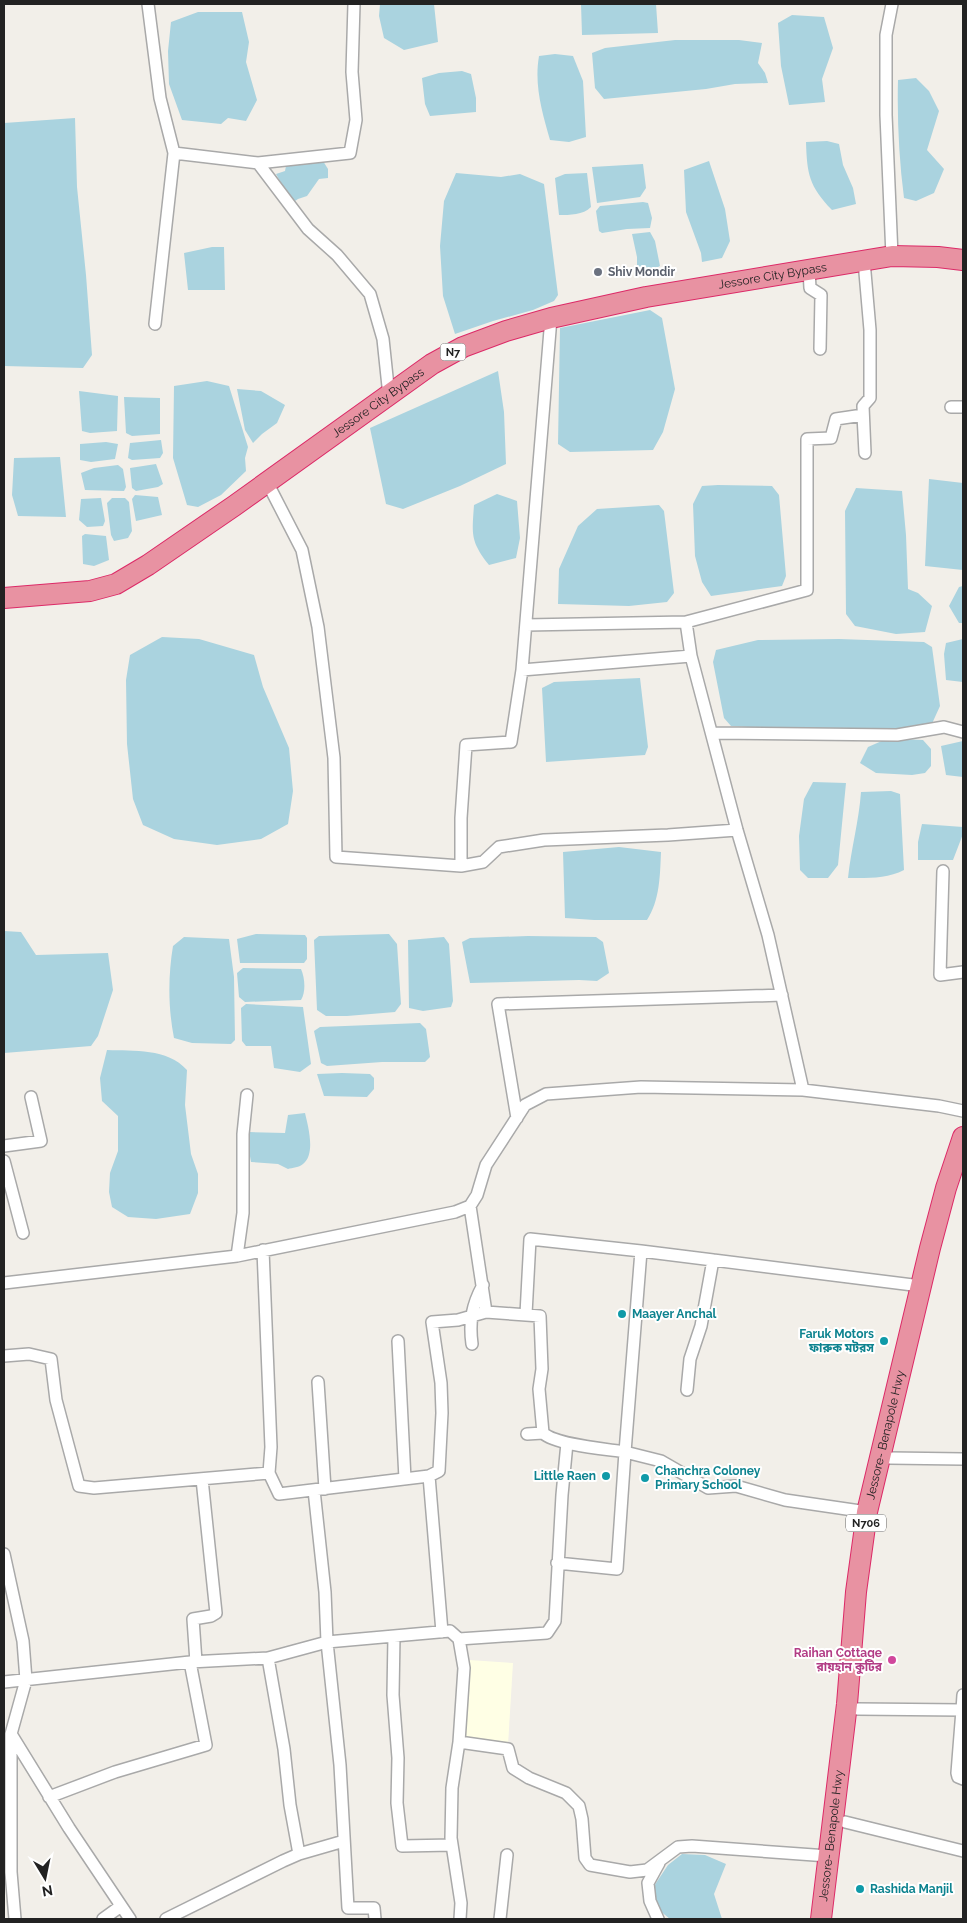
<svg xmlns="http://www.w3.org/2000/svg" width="967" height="1923" font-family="Raleway,'Noto Sans Bengali',sans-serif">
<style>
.education{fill:#ffffe5}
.water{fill:#aad3df}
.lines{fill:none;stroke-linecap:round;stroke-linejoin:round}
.street-casing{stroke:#a9a9a9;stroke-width:14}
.highway-casing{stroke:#dc2a67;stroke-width:22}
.street{stroke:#fff;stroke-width:11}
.highway{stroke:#e892a2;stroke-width:20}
.worship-dot{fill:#6b7280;stroke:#fff;stroke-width:2}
.culture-dot{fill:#0f9aa8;stroke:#fff;stroke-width:2}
.hotel-dot{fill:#d1479c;stroke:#fff;stroke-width:2}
.labels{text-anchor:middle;stroke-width:4;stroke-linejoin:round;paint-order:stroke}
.shield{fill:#fff;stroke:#646464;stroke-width:1}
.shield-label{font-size:11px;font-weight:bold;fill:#222}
.worship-label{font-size:12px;font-weight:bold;fill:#5b616d;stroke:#fff;text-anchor:start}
.street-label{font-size:12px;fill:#222;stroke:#fff}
.culture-label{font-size:12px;font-weight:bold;fill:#0d838f;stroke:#fff;text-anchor:start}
.hotel-label{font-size:12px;font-weight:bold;fill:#b23c85;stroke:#fff;text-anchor:end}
</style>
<rect width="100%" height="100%" fill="#f2efe9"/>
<path class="education" d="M469,1660L513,1663L508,1745L463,1742Z"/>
<path class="water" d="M380,4H434L438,42L404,50L384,38L379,16Z
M581,4H656L658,33L582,35Z
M198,12H242L249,42L246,62L257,100L246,121L228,118L221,124L182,120L169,84L168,51L171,22Z
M792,15L824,17L833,48L822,79L825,102L789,105L781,66L778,23Z
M675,40H739L762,43L758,63L765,73L768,83L735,84L706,89L604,99L595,88L592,53L605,48Z
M555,54L573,56L583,81L586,137L569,142L550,140C542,112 534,85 539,56Z
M462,71L471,74L476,98V112L430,116L425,104L422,78L439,73Z
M916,78L929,91L939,111L927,150L944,169L934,193L916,201L904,198C899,159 897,119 898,80Z
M75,118L77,187L86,275L92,355L83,368L4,366V123Z
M827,141L839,144L843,165L853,188L856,204L832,210C809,186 807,174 806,142Z
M323,161L328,169V178L319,179L307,196L298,199L292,203L276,174L285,171L286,166Z
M709,161L725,209L730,241L722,258L702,262L701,253L686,212L684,170Z
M643,164L646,188L640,197L597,203L592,167Z
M456,173L501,177L520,174L544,184L558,295L554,301L533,310L493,321L455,334L443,296L440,246L444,201Z
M587,173L591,207C583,215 570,215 559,215L555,178L565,174Z
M643,202L648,203L652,218L650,228L627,229L602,233L599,231L596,211L600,206Z
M650,232L655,241L660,266L646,273H637V257L632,234Z
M212,247H224L225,290H188L184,253Z
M650,310L662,318L675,389L663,432L653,450L570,452L558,444L560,328Z
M498,371L504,412L506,464L460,486L403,509L386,504L370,428Z
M207,381L229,386L248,447L245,458L246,471L221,495L198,507L187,505L173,458L174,386Z
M237,389L261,391L285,405L277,423L262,434L253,443L245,430Z
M79,391L118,396L117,431L90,433L82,431Z
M124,397L160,398V434L132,436L126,433Z
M161,440L163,453L160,458L132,460L128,458L130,443Z
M106,442L118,444L115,459L91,462L80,460V444Z
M60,457L66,517L18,516L12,495L14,458Z
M156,464L163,484L158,487L136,491L132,488L130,468Z
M118,465L123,469L126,487L124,491L85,490L81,473L94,468Z
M929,479L963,483V570L925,566Z
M718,485L772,486L779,495L786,576L782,586L711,596L702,582L695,556L693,504L702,486Z
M856,488L902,491L906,535L908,589L918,593L932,606L925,632L896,634L855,626L846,614L845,511Z
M497,494L517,501L520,538L516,558L489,565C470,541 472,534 474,505Z
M135,495L158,497L162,515L136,521L132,499Z
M101,498L105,521L103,526L87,527L79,520L81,499Z
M112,498H125L129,502L132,531L128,538L114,541L111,535L107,503Z
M659,505L664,511L674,593L667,602L629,606L558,604L559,569L578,526L597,509Z
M85,534L106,536L109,560L94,566L83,564L82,536Z
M963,586V623H959L949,606L959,587Z
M162,637L199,639L254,655L263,687L289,748L293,791L288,824L261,839L217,845L174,839L143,825L133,799L127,744L126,680L130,655Z
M839,639L924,642L932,647L940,706L930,728L874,732L831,728H765L731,726L724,718L713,662L716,650L758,640Z
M963,639V682L946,680L944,654L946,643Z
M640,678L648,747L645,755L546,762L542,688L554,682Z
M901,739L923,740L931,749V766L925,773L912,775L876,773L860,763L868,747L884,740Z
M963,741V777L946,775L941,746Z
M813,782L846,783L838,865L828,878H808L800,870L799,836L804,799Z
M891,791L900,794L904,870C887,879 867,878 848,878C851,849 859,821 861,792Z
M922,824L963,827V834L953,860H918V842Z
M619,847L661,852C660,875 660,900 647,920H594L565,918L563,852Z
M4,931L21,932L36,955L108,953L113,990L98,1036L91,1046L4,1053Z
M256,934L305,935L307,938V959L304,963H240L237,939Z
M389,934L397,944L401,1004L395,1012L347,1016H326L317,1010L314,940L319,936Z
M528,936L596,937L603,942L609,973L597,981L579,980L470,983L462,942L470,938Z
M184,937L229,939L234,977L235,1040L231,1044L192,1043L174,1038C168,1008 168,976 173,946Z
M444,937L449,944L453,1001L451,1007L423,1011L409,1008L408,940Z
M243,968L301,969C305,978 306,992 301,1000L245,1002L239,997L237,973Z
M246,1004L303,1007L311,1064L300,1072L274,1068L271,1046H246L242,1041L241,1008Z
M420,1023L426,1029L430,1057L425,1062H382L327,1066L321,1063L314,1031L320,1027Z
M107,1050C134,1051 167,1048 187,1070L185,1105L191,1154L198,1174V1193L190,1214L156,1219L128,1217L112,1207L109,1192L110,1173L118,1151V1116L102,1101L100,1078Z
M342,1073L370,1074L374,1078V1089L367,1097L324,1096L317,1074Z
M305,1113C308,1126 316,1154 303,1164C300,1167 292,1168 288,1169L278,1164L251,1162L247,1139L249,1132L285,1133L288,1115Z
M682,1854L705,1855L726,1864L714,1894L722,1919H670L659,1910L652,1889L668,1865Z"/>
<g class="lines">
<defs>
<path id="street" d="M148,4L160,98L174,153L258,163L308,229L337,255L370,294L383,339L389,396
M258,163L350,153L356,120L352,72L354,4
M892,256L886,115V35L892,4
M809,270L810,288L821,295L820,349
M551,318L522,670L691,656L737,830L768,935L803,1090
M155,324L174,153
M951,407H963
M267,482L302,550L318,627L334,758L336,857L461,866L483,862L499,847L544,840L668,835L737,830
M526,625L686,622
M691,656L686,622L807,590V439L831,438L836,419L863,415L865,453L863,406L870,398V330L864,261
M712,733L897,735L944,727L963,732
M461,866V818L466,745L511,742L522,670
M943,871L940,975L963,972
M517,1118L498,1004L782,995
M4,1146L41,1141L31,1097
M4,1161L23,1233
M470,1206L486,1312L540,1316L542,1369L539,1389L543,1433C556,1445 606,1449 625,1452L617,1569L557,1563
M263,1250L271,1447L269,1473L279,1494L429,1476L442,1632
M641,1251L921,1286
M237,1256L243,1213V1134L247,1095
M4,1283L237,1256L455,1212L470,1206L477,1195L486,1165L525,1105L546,1094L641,1087L803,1090L939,1106L963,1111
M526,1314L530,1239L641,1251L625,1452L661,1461L708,1488L736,1486L785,1500L867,1512
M398,1341L405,1479
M472,1344C469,1322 472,1305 483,1285
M4,1356L29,1354L51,1359L56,1400L79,1486L94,1488L269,1473
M318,1382L325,1489
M687,1390L690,1359L701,1326L713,1260
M527,1434L543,1433
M889,1458L963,1459
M429,1476L439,1471L442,1413L441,1383L432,1322L458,1320L486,1312
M314,1490L325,1592L327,1642L340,1765L348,1908H374L375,1919
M4,1554L23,1641L26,1680L11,1734L69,1828L130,1919
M394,1636L393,1695L398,1758L397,1803L402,1846L452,1845
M459,1639L547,1633L555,1621L562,1495L567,1443
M268,1658L284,1749L290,1805L299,1854
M196,1662L193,1619L211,1616L216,1613L202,1479
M4,1682L190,1662L268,1658L327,1642L450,1631L459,1639L464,1668L459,1742L452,1788L451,1838L461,1903L460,1919
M857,1709L962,1710L963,1695
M963,1710H962L957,1773L958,1777L963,1779
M11,1734V1872L15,1919
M459,1742L508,1749L513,1768L529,1778L566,1793L579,1806L582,1819L585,1858L590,1865L630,1872L647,1870L678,1847L692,1846L828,1856
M49,1797L115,1772L206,1745L190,1662
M845,1822L963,1851
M103,1919L121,1906
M166,1919L283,1861L299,1854L344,1841
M500,1919L507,1855
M658,1919L650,1901L648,1883L659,1863"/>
<g id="highway">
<path id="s1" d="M4,598L90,591L116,584L148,565L234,506L432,364L463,347L506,331L551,318L646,297L892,256L938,257L963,260"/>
<path id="s2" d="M821,1919L847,1704L856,1592L867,1512L930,1248L946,1188L963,1137"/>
</g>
</defs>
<use href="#street" class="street-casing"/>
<use href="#highway" class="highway-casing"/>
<use href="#street" class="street"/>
<use href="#highway" class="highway"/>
</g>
<circle class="worship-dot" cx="598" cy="272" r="5"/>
<g class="culture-dot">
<circle cx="622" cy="1314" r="5"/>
<circle cx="884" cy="1341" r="5"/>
<circle cx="606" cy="1476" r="5"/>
<circle cx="645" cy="1478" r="5"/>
<circle cx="860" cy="1889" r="5"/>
</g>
<circle class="hotel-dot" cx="892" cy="1660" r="5"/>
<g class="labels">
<g class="shield">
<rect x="440.5" y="343.5" width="25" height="17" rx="4"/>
<rect x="846" y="1514.5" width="40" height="17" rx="4"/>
</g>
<g class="shield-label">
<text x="453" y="356">N7</text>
<text x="866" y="1527">N706</text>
</g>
<g class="worship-label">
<text x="608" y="276">Shiv Mondir</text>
</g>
<g class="street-label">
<text dy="4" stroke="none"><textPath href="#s1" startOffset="852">Jessore City Bypass</textPath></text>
<text dy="4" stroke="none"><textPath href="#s1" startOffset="432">Jessore City Bypass</textPath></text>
<text dy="4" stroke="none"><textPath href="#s2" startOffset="489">Jessore- Benapole Hwy</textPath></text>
<text dy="4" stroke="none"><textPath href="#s2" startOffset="84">Jessore- Benapole Hwy</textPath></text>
</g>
<g class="culture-label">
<text x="632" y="1318">Maayer Anchal</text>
<text x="874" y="1338" text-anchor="end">Faruk Motors<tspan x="874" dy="14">ফারুক মটরস</tspan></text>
<text x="655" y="1475">Chanchra Coloney<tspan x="655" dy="14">Primary School</tspan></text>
<text x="596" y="1480" text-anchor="end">Little Raen</text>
<text x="870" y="1893">Rashida Manjil</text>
</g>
<g class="hotel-label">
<text x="882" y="1657">Raihan Cottage<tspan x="882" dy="14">রায়হান কুটির</tspan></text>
</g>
</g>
<rect width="967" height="1923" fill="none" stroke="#222222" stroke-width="10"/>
<g transform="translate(45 1878) rotate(170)" stroke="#ffffff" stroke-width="4" paint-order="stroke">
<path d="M0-4L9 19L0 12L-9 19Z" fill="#222222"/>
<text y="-8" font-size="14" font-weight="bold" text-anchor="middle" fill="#222222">N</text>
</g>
</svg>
